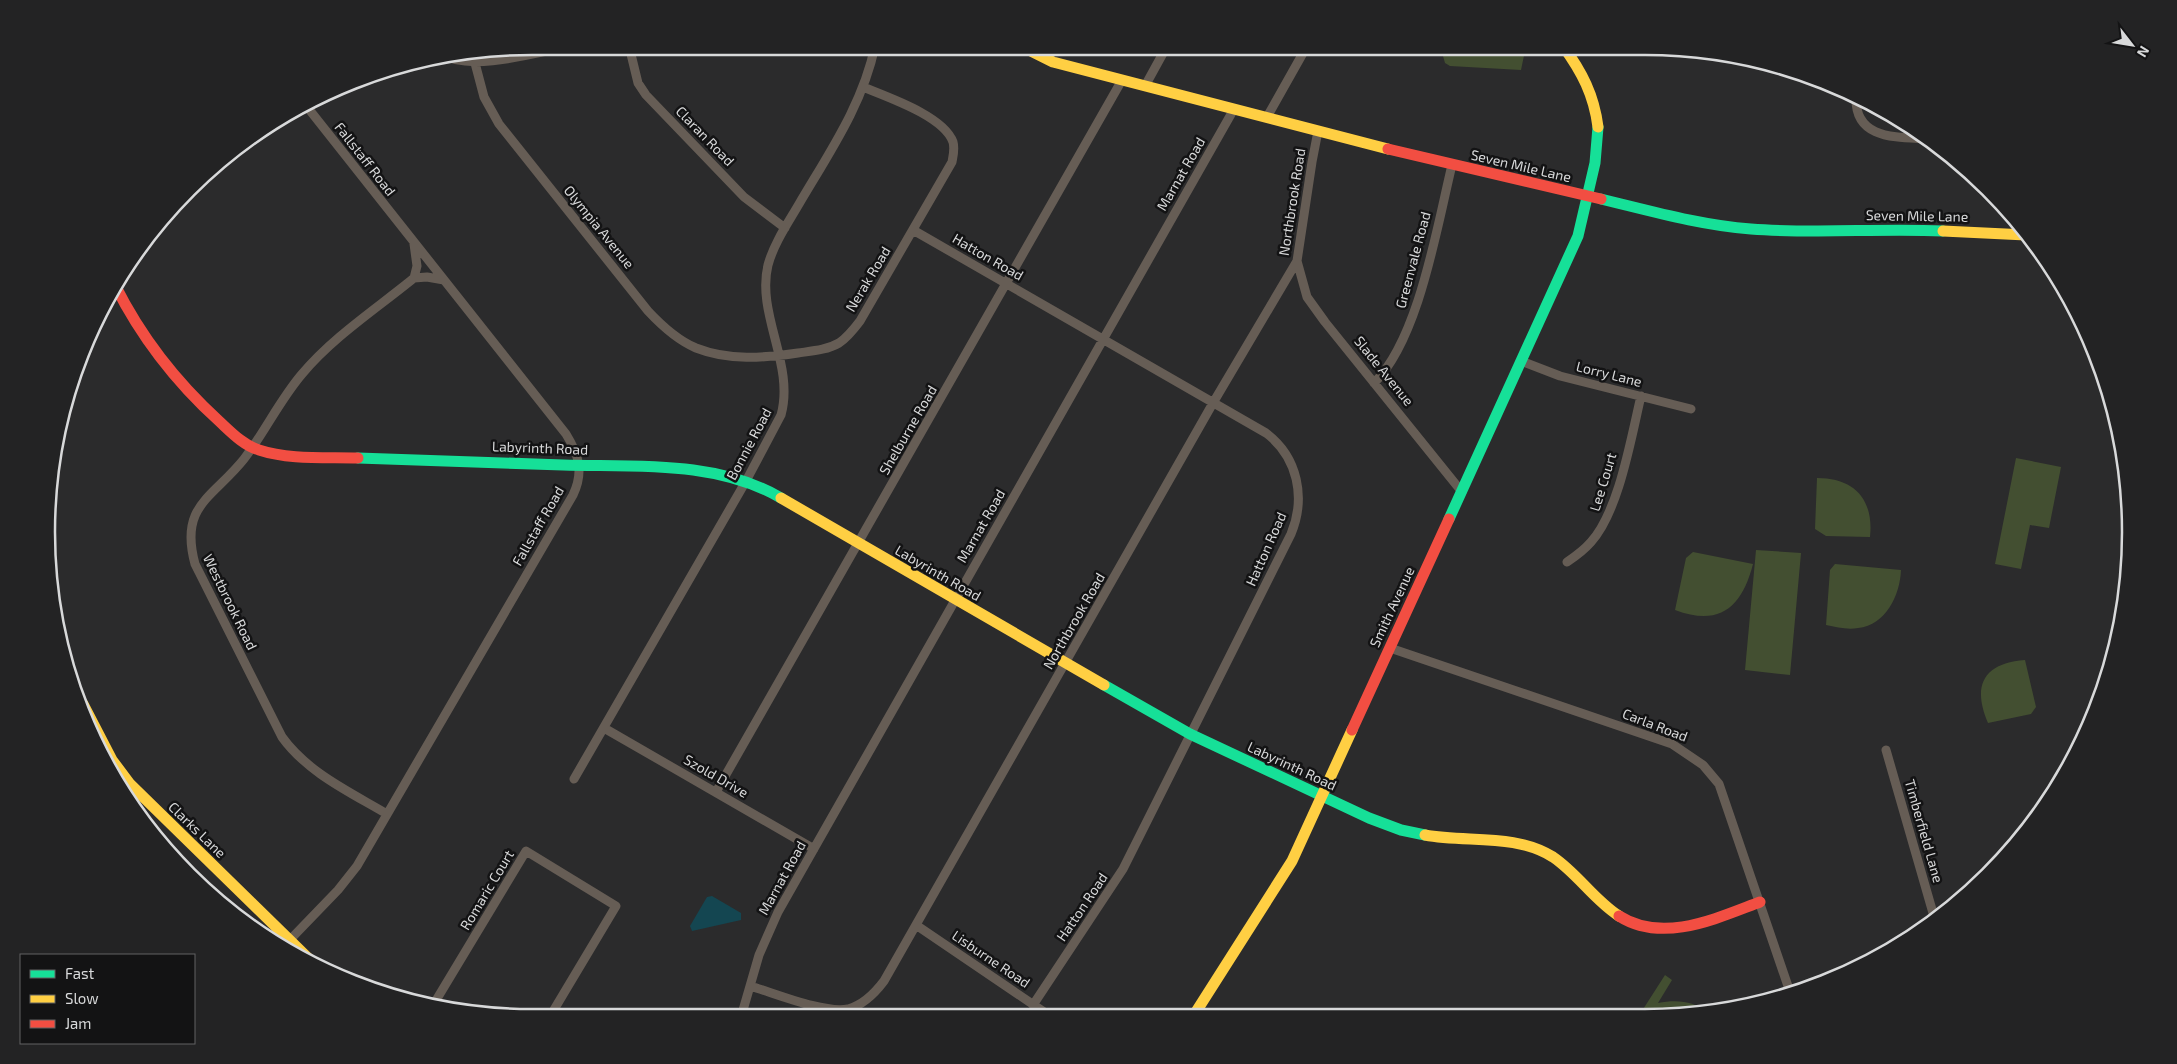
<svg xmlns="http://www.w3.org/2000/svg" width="2177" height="1064" font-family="'Exo 2',sans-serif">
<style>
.green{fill:#434f31}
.water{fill:#144651}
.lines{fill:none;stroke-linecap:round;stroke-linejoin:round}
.street{stroke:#665d55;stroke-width:9}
.fast{stroke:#16e098;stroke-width:11}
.slow{stroke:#ffcf43;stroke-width:11}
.jam{stroke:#f24e42;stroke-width:11}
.labels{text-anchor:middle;stroke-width:5;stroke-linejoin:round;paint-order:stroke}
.street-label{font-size:14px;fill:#d8d9da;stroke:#131314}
.rim{fill:none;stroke:#d8d9da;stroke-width:2.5}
</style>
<rect width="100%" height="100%" fill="#2b2b2c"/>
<path class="green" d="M1445,46H1526L1521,70L1450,66L1445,63L1443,56Z
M2016,458L2061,467L2049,528L2030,525L2021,569L1995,564Z
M1817,478C1854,478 1874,499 1870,537L1826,536L1815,529Z
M1756,550L1801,553L1790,675L1745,670Z
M1693,552L1753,564C1742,607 1720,627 1675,610L1686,558Z
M1835,564L1901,570C1900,595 1886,625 1858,628C1847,630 1837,627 1826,625L1830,570Z
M2025,660L2036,707L2031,714L1988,723C1972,686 1983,663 2025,660Z
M1665,975L1672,980L1658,1003C1677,999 1694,1001 1709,1013L1692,1014L1680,1010H1670L1659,1014H1640Z"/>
<path class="water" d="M712,896L741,913V920L692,931L690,926L707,897Z"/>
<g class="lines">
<path class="street" d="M629,46L638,83L646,95L744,197L785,228
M443,55C471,72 539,52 571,46
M475,63L484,97L499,124L648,311C662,326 677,340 696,348C729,361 764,358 798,353C812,351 827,350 839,343C848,337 854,329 860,321L952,162C953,156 955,149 953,142C944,116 887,97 863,87
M1145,86L1167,46
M1856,96C1854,140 1897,137 1928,139
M1267,117L1307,46
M913,230L1266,433C1298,457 1306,498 1291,534L1123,869L1033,1005
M1297,261L1307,297L1325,322L1462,492
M414,278L417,266L414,244
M1521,361L1560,376L1691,409
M1374,383C1419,339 1437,226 1452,165
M1567,562C1576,556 1584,550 1591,542C1619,511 1631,438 1641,396
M1390,648L1672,744L1703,765L1719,784L1790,992
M604,728L814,849
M1886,750L1935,920
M574,779L746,481L781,415C795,365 756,314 768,265C774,243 788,223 799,204C829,153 863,104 875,46
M716,792L1122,80
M387,814C350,792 308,773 282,737L195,564C179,505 213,498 244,459C265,432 279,401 302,374C333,337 376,309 414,278L427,277L444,280
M916,925L1050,1016
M283,947L338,890L357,866L573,495C584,472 579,455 566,434L308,108
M750,986C774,993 825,1014 848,1009C863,1005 875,993 884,981L1213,403L1297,261L1312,162L1318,131
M432,1007L526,851L616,906L549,1018
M741,1017L759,955L778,912L1234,109"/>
<path class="fast" d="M1601,199C1651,211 1700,225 1751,229C1815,234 1879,228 1943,231
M358,458C426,460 494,462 563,465C635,467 716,460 781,498
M1449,519L1578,236L1595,163L1598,127
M1104,685L1190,734L1369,818L1401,830L1425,835"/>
<path class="slow" d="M1021,46L1053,62L1388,149
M1563,46C1582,72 1594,95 1598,127
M1943,231L2026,235
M781,498L1104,685
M83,704L112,760L130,784L312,962
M1425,835C1467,843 1515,833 1553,857C1578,874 1594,900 1619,916
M1194,1015L1292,861L1352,730"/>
<path class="jam" d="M1388,149L1601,199
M115,285C141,337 176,382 219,421C231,432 243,445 259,450C289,460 326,457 358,458
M1352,730L1449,519
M1619,916C1663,944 1717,918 1760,902"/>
</g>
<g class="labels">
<g class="street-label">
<text transform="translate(705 136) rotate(46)" y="5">Claran Road</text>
<text transform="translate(365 159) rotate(52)" y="5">Fallstaff Road</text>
<text transform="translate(1521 166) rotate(13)" y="5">Seven Mile Lane</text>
<text transform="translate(1181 174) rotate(-60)" y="5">Marnat Road</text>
<text transform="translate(1292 202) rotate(-81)" y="5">Northbrook Road</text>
<text transform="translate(1917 216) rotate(1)" y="5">Seven Mile Lane</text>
<text transform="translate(599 227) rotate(51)" y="5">Olympia Avenue</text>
<text transform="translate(988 257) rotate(30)" y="5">Hatton Road</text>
<text transform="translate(1413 260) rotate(-75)" y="5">Greenvale Road</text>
<text transform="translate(868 279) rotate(-59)" y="5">Nerak Road</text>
<text transform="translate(1384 371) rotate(51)" y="5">Slade Avenue</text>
<text transform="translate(1609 374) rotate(14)" y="5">Lorry Lane</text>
<text transform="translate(908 430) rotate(-60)" y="5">Shelburne Road</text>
<text transform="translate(749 444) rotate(-62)" y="5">Bonnie Road</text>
<text transform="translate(540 448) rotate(2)" y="5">Labyrinth Road</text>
<text transform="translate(1603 482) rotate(-73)" y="5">Lee Court</text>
<text transform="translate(538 526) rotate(-60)" y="5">Fallstaff Road</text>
<text transform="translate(981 526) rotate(-60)" y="5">Marnat Road</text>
<text transform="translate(1266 549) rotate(-66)" y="5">Hatton Road</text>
<text transform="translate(938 573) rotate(30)" y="5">Labyrinth Road</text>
<text transform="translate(230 602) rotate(64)" y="5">Westbrook Road</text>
<text transform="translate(1392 607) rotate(-65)" y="5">Smith Avenue</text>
<text transform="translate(1074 621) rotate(-60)" y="5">Northbrook Road</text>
<text transform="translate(1655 725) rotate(21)" y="5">Carla Road</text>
<text transform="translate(1292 766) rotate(25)" y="5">Labyrinth Road</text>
<text transform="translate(716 776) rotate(30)" y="5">Szold Drive</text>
<text transform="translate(197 830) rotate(44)" y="5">Clarks Lane</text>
<text transform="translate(1924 831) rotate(74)" y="5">Timberfield Lane</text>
<text transform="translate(782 878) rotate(-61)" y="5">Marnat Road</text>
<text transform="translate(487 890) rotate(-59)" y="5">Romaric Court</text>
<text transform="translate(1082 907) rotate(-56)" y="5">Hatton Road</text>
<text transform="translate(991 959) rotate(34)" y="5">Lisburne Road</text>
</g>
</g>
<path d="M0 0H2177V1064H0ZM532 55H1645A477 477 0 0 1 2122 532V532A477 477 0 0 1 1645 1009H532A477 477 0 0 1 55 532V532A477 477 0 0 1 532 55Z" fill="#232324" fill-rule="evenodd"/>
<path class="rim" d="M532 55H1645A477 477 0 0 1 2122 532V532A477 477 0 0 1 1645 1009H532A477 477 0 0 1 55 532V532A477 477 0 0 1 532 55Z"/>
<rect x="20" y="954" width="175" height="90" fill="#131314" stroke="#626263"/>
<rect x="30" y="970" width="25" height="8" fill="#16e098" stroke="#626263"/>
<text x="65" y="979" font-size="15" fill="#d8d9da">Fast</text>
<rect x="30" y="995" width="25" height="8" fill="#ffcf43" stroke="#626263"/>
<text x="65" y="1004" font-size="15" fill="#d8d9da">Slow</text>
<rect x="30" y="1020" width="25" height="8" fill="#f24e42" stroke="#626263"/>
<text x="65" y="1029" font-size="15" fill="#d8d9da">Jam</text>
<g transform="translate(2132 45) rotate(121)" stroke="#131314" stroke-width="4" paint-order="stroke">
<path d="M0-4L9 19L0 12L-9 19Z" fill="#d8d9da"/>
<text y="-8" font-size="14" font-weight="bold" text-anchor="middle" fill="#d8d9da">N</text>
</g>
</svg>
